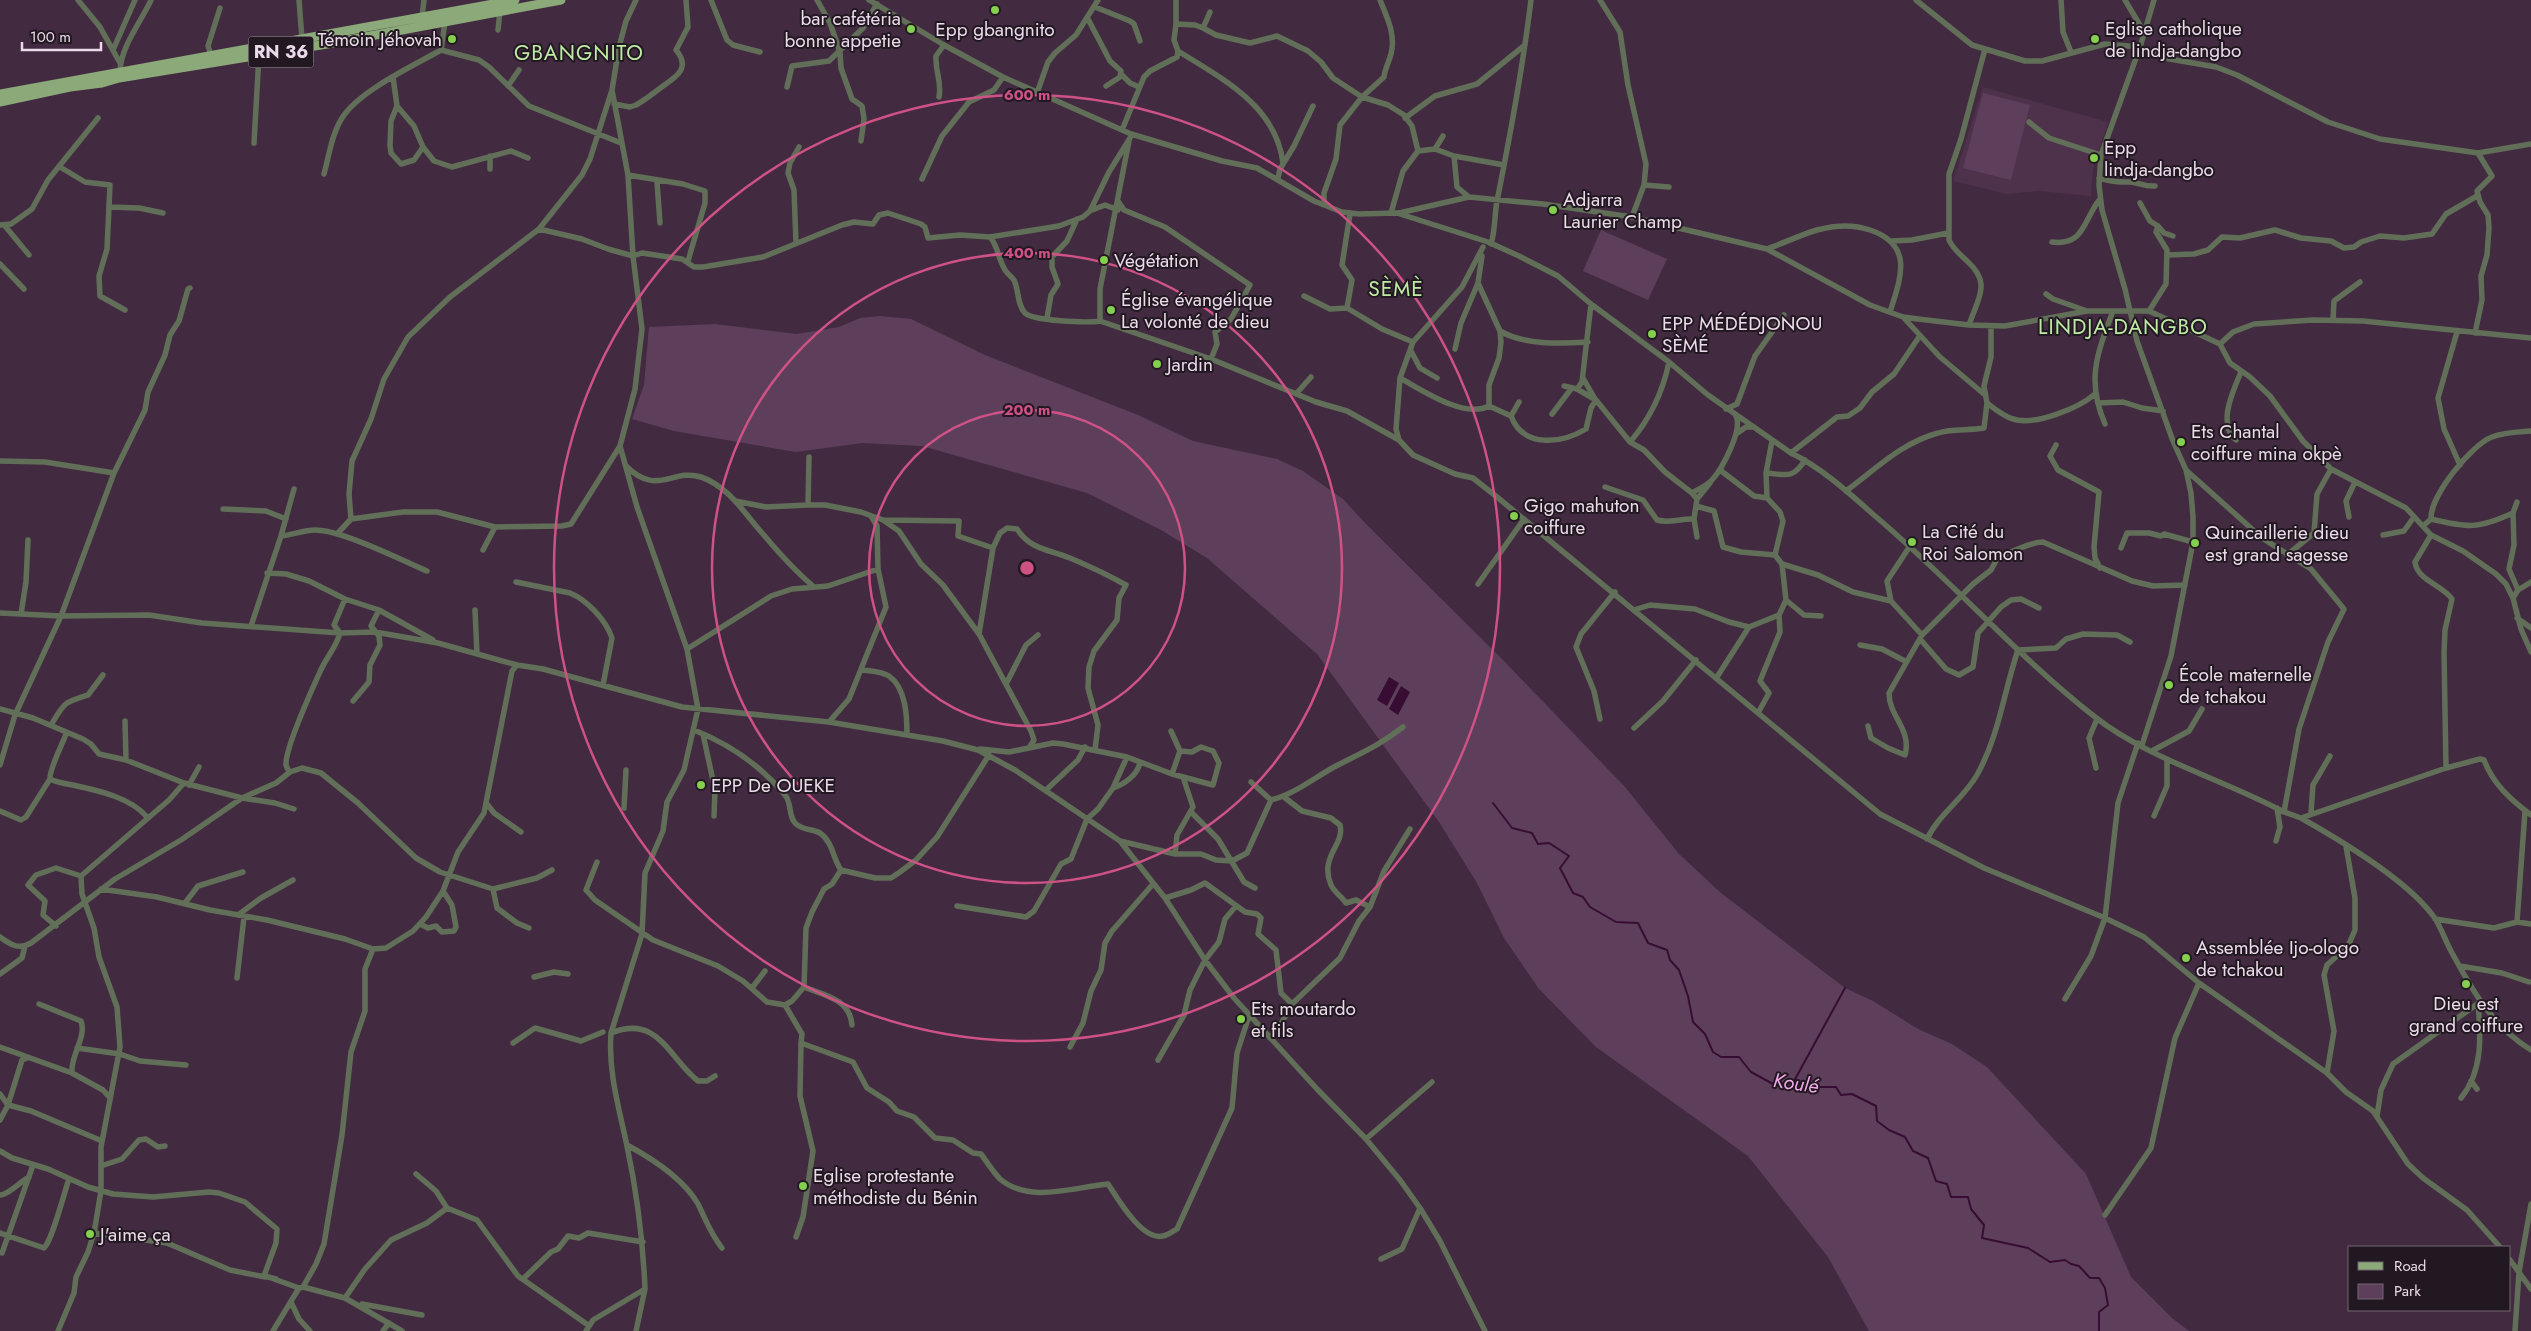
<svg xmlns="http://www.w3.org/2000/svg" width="2531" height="1331" font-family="Jost,sans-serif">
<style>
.built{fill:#4e314b}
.green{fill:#5e3f5b}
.water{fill:#370d34}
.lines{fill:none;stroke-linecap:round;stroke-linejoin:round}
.stream{stroke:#370d34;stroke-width:2}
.street{stroke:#616f58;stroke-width:5.5}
.primary{stroke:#8ca97a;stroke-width:9}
.ring{fill:none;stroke:#ce5286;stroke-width:2.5}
.poi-dot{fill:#84cf4d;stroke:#221821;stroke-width:2}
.labels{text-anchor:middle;stroke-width:4;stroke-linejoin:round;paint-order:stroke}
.shield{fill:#221821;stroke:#afa0ad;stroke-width:1}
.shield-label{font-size:18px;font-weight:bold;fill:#ebdbe9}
.poi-label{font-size:19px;fill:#ebdbe9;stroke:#221821;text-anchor:start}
.water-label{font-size:20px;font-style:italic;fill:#f1a9e9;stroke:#221821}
.quarter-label{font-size:21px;letter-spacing:1px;fill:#bfeaa6;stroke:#221821}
.centre{fill:#ce5286;stroke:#221821;stroke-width:2.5}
.ring-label{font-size:15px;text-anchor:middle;font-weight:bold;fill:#ce5286;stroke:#221821;stroke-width:4;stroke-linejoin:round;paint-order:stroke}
</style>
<rect width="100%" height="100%" fill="#422b40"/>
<path class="built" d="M1983,87L2108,122L2093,169L2091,196L2038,191L2006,194L1953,181Z"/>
<path class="green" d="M1983,93L2030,105L2011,180L1963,168Z
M1601,230L1667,259L1648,300L1583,271Z
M880,316L911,319L985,355L1138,415L1193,441L1277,459L1303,471L1343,499L1365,523L1504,661L1625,787L1679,854L1721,893L1845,988L1873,1001L1918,1029L1952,1044L1987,1067L2086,1174L2131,1277L2172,1318L2189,1331H1869L1828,1257L1748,1156L1596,1047L1539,989L1504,938L1477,883L1439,822L1317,654L1207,558L1161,530L1087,493L922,446L862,443L796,452L674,431L632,419L644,385L649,327L715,324L797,334L839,327L860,318Z"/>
<path class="water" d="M1389,677L1399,683L1387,706L1377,700Z
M1401,686L1410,692L1398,715L1389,709Z"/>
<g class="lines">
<path class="stream" d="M1493,803L1512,828L1532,833L1538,844L1549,843L1569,856L1560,868L1573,893L1583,897L1590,907L1616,922L1638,923L1648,943L1667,950L1670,960L1679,970L1688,996L1693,1022L1705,1034L1713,1052L1721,1057H1739L1751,1072L1773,1084L1802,1083L1810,1087H1836L1841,1095L1852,1094L1876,1106L1877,1121L1889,1130L1905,1137L1913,1151L1928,1158L1936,1181L1947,1184L1951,1197H1968L1971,1209L1984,1225L1982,1238L2028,1248L2050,1262L2065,1260L2071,1264L2079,1266L2090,1278H2099L2105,1288L2108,1305L2099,1312V1331
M1793,1083L1845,988"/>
<path class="street" d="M78,0L100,27L120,63
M299,0L302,39
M711,0L727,40L733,45L760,52
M817,0L830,23L840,52L841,68L852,99L862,106L864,119L861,141
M869,0L944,45L1003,77L1131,134L1222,161L1257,168L1314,201L1342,212L1359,214L1397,213L1488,242L1519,256L1558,276L1591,304L1669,362L1708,395L1791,453C1822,468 1849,493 1875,516C1951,580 2017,656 2095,717C2150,760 2223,779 2284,812L2301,818C2340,840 2408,881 2434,917C2441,927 2445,940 2451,951C2472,990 2492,1026 2531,1050
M1176,0V24L1195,25L1203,28L1210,12
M1600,0L1620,32L1628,85L1646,164L1644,185L1632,217
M1916,0L1972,45L2025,61H2042L2105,44L2140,47L2164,58L2216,67L2237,75L2328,122L2380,139L2478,153L2531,144
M2061,0L2063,32L2071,52
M2125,0L2144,32
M1095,7L1130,21L1134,24L1140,41
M422,17L424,0
M1088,19L1110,61L1121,71L1120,77L1106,86
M1203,28L1216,35L1250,43L1277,36L1308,51L1321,62L1333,78L1362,97L1388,105L1404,115L1412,126L1418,151
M498,30L500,11
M113,50L135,0
M441,50L445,22
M1178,51C1223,79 1276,106 1283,163
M211,55L208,46L220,8
M120,71C121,46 141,22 151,0
M1121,74L1130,83L1139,87
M393,77L397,106L391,121L390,145L391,153L401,164L414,160L423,147L414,126L397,106
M508,86L519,70
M787,87L792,66L829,61L863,28L877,4
M1037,93L1048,62L1055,53L1076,35L1098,0
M939,97C942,80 935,73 936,56L944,45
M614,104L630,107L636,105C645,100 651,95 659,89C672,79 693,70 676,50L688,27L686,0
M1405,118L1435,96L1477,84L1525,45
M2029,122L2049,138L2101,155
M1122,130L1144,77L1150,71L1177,57L1178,51L1174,40L1176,24
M1129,141L1100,289V321L1211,359L1316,402L1347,411L1399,440
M254,143L259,55
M423,147L434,161L452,167L511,151L528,158
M1435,149L1443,136
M490,156V169
M1454,156L1457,187L1469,197
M60,167L85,182L110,185L107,249L99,276L100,296L125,310
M324,174C329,155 332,134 342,118C359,91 413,66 441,50L479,60L489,67L529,106L621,143
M628,175L683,184L705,191V203L688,261
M1278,178L1280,169L1294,146L1313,106
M2099,178C2111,182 2119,182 2131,182C2140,183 2146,187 2155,186
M922,179L942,136L969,102L994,90L1003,77
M657,182L660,223
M1644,185L1669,187
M1118,201L1124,210L1165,227L1250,285L1231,319L1215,332L1217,344L1211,359
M1324,203V193L1336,159L1340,125L1362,97L1384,77C1385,68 1389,62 1391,54C1396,35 1387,17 1380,0
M2140,203L2150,221L2158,226L2156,232L2167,250L2166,284L2149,311
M109,207L139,208L163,213
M1092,210L1105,205L1118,210
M1391,213L1403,171L1418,151L1435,149L1454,156L1504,165
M1399,213L1469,197L1543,204L1632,217L1767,249L1870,305L1903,317L1918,319L1969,325L2005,326L2087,311H2149L2220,344L2230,363L2250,377L2270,396L2303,441L2331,469L2406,508L2431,535L2463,551L2496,574L2506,584L2513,598L2521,629L2531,652
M0,225L11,224L32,209L48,180L98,118
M5,226L29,255
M2158,226L2164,233L2173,236
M539,229L582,239L608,249L633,256L642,253L682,259L694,267H703L763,257L842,225L854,222L873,224L879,215L888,213L921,224L925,227L928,238L960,235L990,237L1059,226L1083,217L1090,211L1109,172L1130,138
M990,237C998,246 998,258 1004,268C1006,273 1011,276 1014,280C1019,290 1017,305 1025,313C1033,321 1087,323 1100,321
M1892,241L1912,240L1948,233
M2052,242C2085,246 2083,220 2100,199
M796,243L794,190L788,173L790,163L799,147
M1491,244C1496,228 1494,212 1498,196C1511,131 1523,66 1531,0
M1483,247L1462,287L1413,342L1400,378L1396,429L1399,440L1413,455L1455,474L1473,478L1497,497L1880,814L1984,868L2105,918L2144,937L2199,983L2327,1073L2346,1092L2373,1111L2408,1164L2423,1178L2467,1210L2500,1247
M1767,249C1784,243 1800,235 1817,230C1835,225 1853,224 1870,230C1914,245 1901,277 1890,312
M2167,255L2194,254L2208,250L2222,237L2240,238L2275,230L2301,238L2331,241L2344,248L2354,247L2361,242L2380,236L2404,238L2432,234L2446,214L2477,196
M1482,256L1478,283L1500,331L1501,342L1499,358L1489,385V406L1511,416C1523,448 1561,444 1586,429L1591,408L1596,400
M0,264L24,289
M2046,294L2053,299L2087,311
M1304,296L1330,309L1347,308L1382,329L1413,342
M1347,308L1352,280L1342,265L1350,214
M1903,317L1940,357L1984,394
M1047,318L1051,295L1058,284L1052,267V257L1067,241L1077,219
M2333,320L2334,301L2360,282
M1969,325C1978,298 1992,283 1967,261C1960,254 1953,249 1949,240V174L1961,139L1985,49
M1500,331C1524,345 1560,344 1588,342
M2457,332L2438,398L2444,429L2460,465
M2475,333L2482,300L2481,276L2487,255L2489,228L2488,215L2480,202L2477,191L2492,176L2478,153
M2220,344L2233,332L2254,324L2313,320L2363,321L2531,338
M1455,349L1461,323L1478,283
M1411,351L1420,368L1437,378
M1400,378C1422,390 1464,419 1489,406
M1583,378L1595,399
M1564,386L1577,389L1596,400L1630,442L1644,450L1665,472L1692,493
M1577,389L1582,382L1591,304
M1296,394L1311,377
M1987,403C1995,409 2003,416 2013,419C2035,426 2079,408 2095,394
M2098,403L2123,402L2142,408L2163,411
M1726,409L1737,404L1755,356L1784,315
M1552,414L1571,389
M1511,416L1519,402
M2105,424C2086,380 2097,354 2113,311
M1736,434L1746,427H1754
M2236,440C2217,424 2233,391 2241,372
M1772,441L1766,473L1767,498L1780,512L1783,521L1775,555L1782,564L1818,575L1853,592L1891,601
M1630,442C1650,419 1663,391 1669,362
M2056,445L2050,456L2058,470L2099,492L2094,547L2095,558L2100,568
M1791,453L1837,417L1848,416L1860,408L1872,392L1894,374L1919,337
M809,457L808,505H825L861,512L883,520L899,531L921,564L943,585L979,634
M0,461L45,462L114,473
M626,466C657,497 672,468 701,477C728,486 745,514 763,534C778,552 795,571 813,586
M1720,470L1754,496L1767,498
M2187,471L2262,538L2311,569L2344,609L2328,642L2299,729L2284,812
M1766,473C1787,475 1793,479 1805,460
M1605,487L1643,500L1657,520C1670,524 1680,518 1694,519
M1846,491C1876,469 1901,443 1938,433C1953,428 1969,431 1984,428L1987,403L1984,386L1991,357V326
M1697,499L1710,483
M735,501L766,507L808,505
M1696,506L1714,511L1723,547L1741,552L1775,555
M223,509L266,511L286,519
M2349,517L2346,501L2355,482
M351,519L349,494L352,461L371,419L384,379L408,337L450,297L539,229L582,175L590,159L612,90L619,47L626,21L636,0
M2431,519C2430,496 2471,445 2492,437C2504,432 2518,432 2531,431
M883,520L959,521L958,536L993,548
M2423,526L2431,519C2468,528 2478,529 2513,513L2517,502
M337,534L351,519L403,512H437L495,527L562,526L571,524L620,446
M2383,535L2404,531L2414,517
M2431,535L2415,562C2417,580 2442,585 2452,599L2445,630L2444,652L2446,768
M281,536C292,535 304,530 315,530C342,530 401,560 427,571
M1697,537L1694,519L1697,499L1692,493C1698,489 1707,486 1712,480C1722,469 1743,430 1736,416
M1910,546L1887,581L1891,601L1922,635
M2121,548L2127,533H2149L2161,536L2164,534L2193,542
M483,550L495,527
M2287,555L2314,533L2317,494L2331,469
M1782,564L1786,600L1804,615L1821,616
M267,573L286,574L309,581L345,599L379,610L433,640
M516,582L570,593C587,600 606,620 612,638L603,685
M1478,584L1524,519
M2518,590L2531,582
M2513,598L2518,590L2509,569L2514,545L2513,513
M345,599L334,625L340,633C336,648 325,659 319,674C311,692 285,748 286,765C287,769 288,769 290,772L302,768L321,773L358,803L416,858L440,872L493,889L497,908L517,923L529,928
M475,610L477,654
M1634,610L1650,605L1695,609L1729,622L1749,627L1779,615L1786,600
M0,613L61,616L149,615L202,623L340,633L375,632L438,643L517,665L543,669L682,707L829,722L943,741L978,750L1015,770L1120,841L1165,898L1205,960L1234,998L1317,1089L1366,1139L1400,1180L1420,1208L1440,1241L1485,1331
M21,614L26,582L28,540
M2517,618L2531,628
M251,626L281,536L294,489
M1920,639L1946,669L1959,675L1973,667L1978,633L2001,607L2011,600L2021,599L2039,608
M1860,645L1882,649L1905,661
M687,649L771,596L792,589L828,586L878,569
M862,670C870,671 881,671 889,676C906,688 907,716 907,735
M1717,677L1749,627
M1006,684L1026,645L1038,635
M353,701L369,682L370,665L380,645L379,636L371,626L379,610
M0,709L33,718L83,739L91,744L99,754L126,760L184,783L242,798L276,783L290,772
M1758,713L1769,693L1760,681L1780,632L1779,615
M1600,719L1594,691L1576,647L1581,634L1615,592
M125,721L126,760
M829,722L849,699L886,607L878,569L877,526L871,516
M51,725C65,702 63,703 88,695L103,675
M1868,726L1871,738L1888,748L1905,755C1912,729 1889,717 1889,693L1922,635L1973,584L1991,570L1999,555C2015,553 2027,542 2043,542L2132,581L2153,586L2185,585
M1634,728L1663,701L1696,660
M694,730C729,744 761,766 785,795C792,803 788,815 795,823C801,830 813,829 820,833C833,842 833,859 841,870
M1171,731L1180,751L1172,774
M66,734C62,745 49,770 50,779C58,783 68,784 77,786C100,791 131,798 147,817
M703,734L715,790L714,816
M2142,745L2171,656L2193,542V517L2191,493L2186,470L2173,441L2137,341L2125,289L2102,210L2099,185L2101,155L2140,47L2154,0
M1029,748L1034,740L1031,731L979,634L993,548L1000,533L1007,528L1017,529C1031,550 1048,549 1070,558C1089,566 1108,575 1126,585L1119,598L1117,620L1094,651L1089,667L1088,688L1098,725L1095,750
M980,749L1009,752L1053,743L1063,744L1127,757L1172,774L1213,785L1219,763L1213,751L1201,747L1192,752L1180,751
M2152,751L2189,731L2202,709
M0,765L15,715L61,616L114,473L145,410L148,392L165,355L170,335L179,321L188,289L190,288
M2096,768L2089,738L2097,719
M1251,782L1271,800
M189,785L199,767
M1113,788C1125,784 1137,775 1140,763
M1046,790L1078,760L1085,747
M1284,797L1302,811L1331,818L1340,825C1345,845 1319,856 1331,885C1334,892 1342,897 1346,903L1356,900L1370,907
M487,804L494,813L521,832
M624,808L626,770
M0,811L21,820L26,817L50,779
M1191,812L1218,839L1244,882L1255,888
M2311,813L2313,785L2330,756
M2154,816L2167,786V759
M2301,818L2446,768L2480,759L2484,760C2493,784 2511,800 2531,815
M1927,839C1939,814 1964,798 1977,775C1999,736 2004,691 2018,650L2056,648L2066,639L2083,634L2117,635L2130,642
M1120,841L1175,854H1201L1216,860L1232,861L1247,853L1271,800C1295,794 1315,777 1336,766C1361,753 1380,745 1403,727
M2276,841L2280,827L2277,808
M1175,854L1177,835L1193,807L1183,777
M597,862L586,890L595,900L653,940L718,966L743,981L767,1002L785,1005L792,1001L804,987L806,928L812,912L824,889L832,884L841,870L875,878H891L900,872L916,860L937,837L989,755
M101,889L157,897L210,910L267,920L345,939L373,949L386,948L413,931L426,917L443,891L458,852L484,813L512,671L517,665
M493,889L537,878L552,870
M1165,898L1191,890L1205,883L1245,912L1257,914L1261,918L1258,934L1276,950L1281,993L1292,1004
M185,903L198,886L243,872
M957,906L1026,917L1034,911L1061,864L1071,859L1087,819L1098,809L1113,788L1127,757
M238,915L261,898L293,880
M2435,919L2494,928L2517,922L2531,924
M2517,922L2525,811
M420,924L428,928L436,926L442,932L454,931L456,927L452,905L443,891
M56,926L43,915L45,901L28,885L36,875L56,868L81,876
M0,937C11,945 19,950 31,943L115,879L181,840L242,798L275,803L294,809
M2460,966L2502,973L2529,982
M0,974L22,958L25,946
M534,977L554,972L568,974
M237,978L244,917
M804,987C824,995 850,999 852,1025
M752,988L765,971
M2065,999L2091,956L2105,918L2118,803L2138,743
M39,1004L81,1021C87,1037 70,1056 72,1073L103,1090L110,1098
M785,1005L802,1034L801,1043L853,1062L867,1088L889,1102L897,1111L914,1117L935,1138L953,1140L973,1153L981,1154C987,1162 993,1172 1000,1179C1029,1204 1075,1187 1108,1184C1118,1199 1142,1241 1163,1236C1168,1235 1173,1231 1177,1229L1232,1108L1237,1053L1249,1016
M611,1033C658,1014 668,1057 698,1081H707L715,1076
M1270,1038L1281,1024L1292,1004L1340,958L1359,921L1370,907L1384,871L1410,829
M513,1043L535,1028L581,1041L603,1032
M0,1047L72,1073
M1070,1047L1083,1023L1091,991L1101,970L1105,943L1112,931L1153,884
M77,1048L120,1054L140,1061L186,1065
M1158,1060L1184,1015L1190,990L1205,960L1219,942L1225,919L1236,906
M2327,1073L2334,1031L2324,975L2327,965L2348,946L2355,930V898L2346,846
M2471,1081L2477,1089
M0,1094L8,1105L22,1060L27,1058
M2461,1098C2483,1071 2481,1036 2478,1003
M2377,1116L2381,1090L2393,1064L2480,1002
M0,1120L8,1105L31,1111L102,1141
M1366,1139L1432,1082
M627,1145C653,1159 683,1178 698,1204C706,1220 710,1233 722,1248
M0,1151L12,1158L48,1169L88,1187L113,1194L153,1197L209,1192L219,1193L245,1202L277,1229L276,1243L264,1276L276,1279
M101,1166L122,1159L139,1140L146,1139L158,1147L165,1146
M416,1174L436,1191L447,1208
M0,1195C8,1195 20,1182 29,1177
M2105,1215L2151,1148L2175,1038L2199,983
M0,1233L44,1248C52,1241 64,1193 69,1179
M94,1233L167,1243L230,1270L265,1277
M796,1237L803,1217L813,1151L800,1096L801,1043
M2,1253L33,1165
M1381,1259L1402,1249L1420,1208
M2510,1260L2531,1289
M274,1279L299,1288L303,1287L345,1298L402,1331
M523,1279L551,1252L558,1249L568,1236L579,1238L588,1233L643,1242
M303,1287L316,1264L324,1244L342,1135L351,1052L365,1011V969L373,949
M345,1298L365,1269L391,1240L427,1223L447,1208L477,1220L518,1276L588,1325
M291,1302L299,1319L310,1331
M362,1304L422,1315
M58,1331L74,1293L76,1277L88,1252L94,1233L101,1191V1147L120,1047L117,1007L99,957L94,928L82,894L81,876L169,800L184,783
M273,1331L299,1288
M383,1331L389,1323
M586,1331L593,1320L645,1289C643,1241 637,1193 627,1146C619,1108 608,1072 611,1033L642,934L645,873L663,831L667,802L684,770L698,709L687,649L637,507L620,446L635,389L642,329L633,256L628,175L612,90
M636,1331L645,1289
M2515,1331L2519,1272L2531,1204"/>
<path class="primary" d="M0,94L515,0
M0,102L70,87L102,83L119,78L333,43L561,0"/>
</g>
<g class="ring">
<circle cx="1027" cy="568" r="158"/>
<circle cx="1027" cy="568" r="315"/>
<circle cx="1027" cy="568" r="473"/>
</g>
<g class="poi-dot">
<circle cx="995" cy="10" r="5"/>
<circle cx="911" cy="29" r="5"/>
<circle cx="452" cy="39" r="5"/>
<circle cx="2095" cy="39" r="5"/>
<circle cx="2094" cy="158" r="5"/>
<circle cx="1553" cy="210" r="5"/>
<circle cx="1104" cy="260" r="5"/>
<circle cx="1111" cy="310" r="5"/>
<circle cx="1652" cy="334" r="5"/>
<circle cx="1157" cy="364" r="5"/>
<circle cx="2181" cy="442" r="5"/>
<circle cx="1514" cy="516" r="5"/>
<circle cx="1912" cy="542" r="5"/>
<circle cx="2195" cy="543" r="5"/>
<circle cx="2169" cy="685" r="5"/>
<circle cx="701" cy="785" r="5"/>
<circle cx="2186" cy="958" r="5"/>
<circle cx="2466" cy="984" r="5"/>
<circle cx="1241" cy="1019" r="5"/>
<circle cx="803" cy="1186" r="5"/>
<circle cx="90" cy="1234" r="5"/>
</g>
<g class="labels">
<rect class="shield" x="248.5" y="36.5" width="65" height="31" rx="4"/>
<g class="shield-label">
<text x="281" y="58">RN 36</text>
</g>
<g class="poi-label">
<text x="901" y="25" text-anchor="end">bar cafétéria<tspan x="901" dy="22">bonne appetie</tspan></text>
<text x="2105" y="35">Eglise catholique<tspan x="2105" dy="22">de lindja-dangbo</tspan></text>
<text x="995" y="36" text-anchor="middle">Epp gbangnito</text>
<text x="442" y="46" text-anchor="end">Témoin Jéhovah</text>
<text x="2104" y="154">Epp<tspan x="2104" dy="22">lindja-dangbo</tspan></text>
<text x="1563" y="206">Adjarra<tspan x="1563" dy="22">Laurier Champ</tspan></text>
<text x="1114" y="267">Végétation</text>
<text x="1121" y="306">Église évangélique<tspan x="1121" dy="22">La volonté de dieu</tspan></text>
<text x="1662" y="330">EPP MÉDÉDJONOU<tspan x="1662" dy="22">SÈMÉ</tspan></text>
<text x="1167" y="371">Jardin</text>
<text x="2191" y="438">Ets Chantal<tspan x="2191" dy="22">coiffure mina okpè</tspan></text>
<text x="1524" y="512">Gigo mahuton<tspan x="1524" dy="22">coiffure</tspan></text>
<text x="1922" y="538">La Cité du<tspan x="1922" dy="22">Roi Salomon</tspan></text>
<text x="2205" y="539">Quincaillerie dieu<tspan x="2205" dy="22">est grand sagesse</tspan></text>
<text x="2179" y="681">École maternelle<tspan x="2179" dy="22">de tchakou</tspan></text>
<text x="711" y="792">EPP De OUEKE</text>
<text x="2196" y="954">Assemblée Ijo-ologo<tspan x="2196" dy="22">de tchakou</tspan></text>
<text x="2466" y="1010" text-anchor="middle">Dieu est<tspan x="2466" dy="22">grand coiffure</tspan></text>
<text x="1251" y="1015">Ets moutardo<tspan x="1251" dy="22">et fils</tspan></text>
<text x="813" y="1182">Eglise protestante<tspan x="813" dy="22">méthodiste du Bénin</tspan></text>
<text x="100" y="1241">J'aime ça</text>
</g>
<g class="water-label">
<text transform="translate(1796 1083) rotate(8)" y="7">Koulé</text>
</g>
<g class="quarter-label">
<text x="579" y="60">GBANGNITO</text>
<text x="1396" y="296">SÈMÈ</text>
<text x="2123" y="334">LINDJA-DANGBO</text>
</g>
</g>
<circle cx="1027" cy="568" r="8" class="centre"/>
<g class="ring-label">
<text x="1027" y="100">600 m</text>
<text x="1027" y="258">400 m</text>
<text x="1027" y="415">200 m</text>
</g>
<rect x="2348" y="1246" width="162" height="65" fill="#221821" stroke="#726671"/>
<rect x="2358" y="1262" width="25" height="8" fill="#8ca97a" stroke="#726671"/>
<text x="2394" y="1271" font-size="15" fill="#ebdbe9">Road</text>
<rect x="2358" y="1284" width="25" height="15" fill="#5e3f5b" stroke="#726671"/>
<text x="2394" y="1296" font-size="15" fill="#ebdbe9">Park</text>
<path d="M22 42v8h79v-8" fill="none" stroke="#ebdbe9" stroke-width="2.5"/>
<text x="30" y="42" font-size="15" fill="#ebdbe9" stroke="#221821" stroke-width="4" paint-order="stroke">100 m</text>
</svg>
